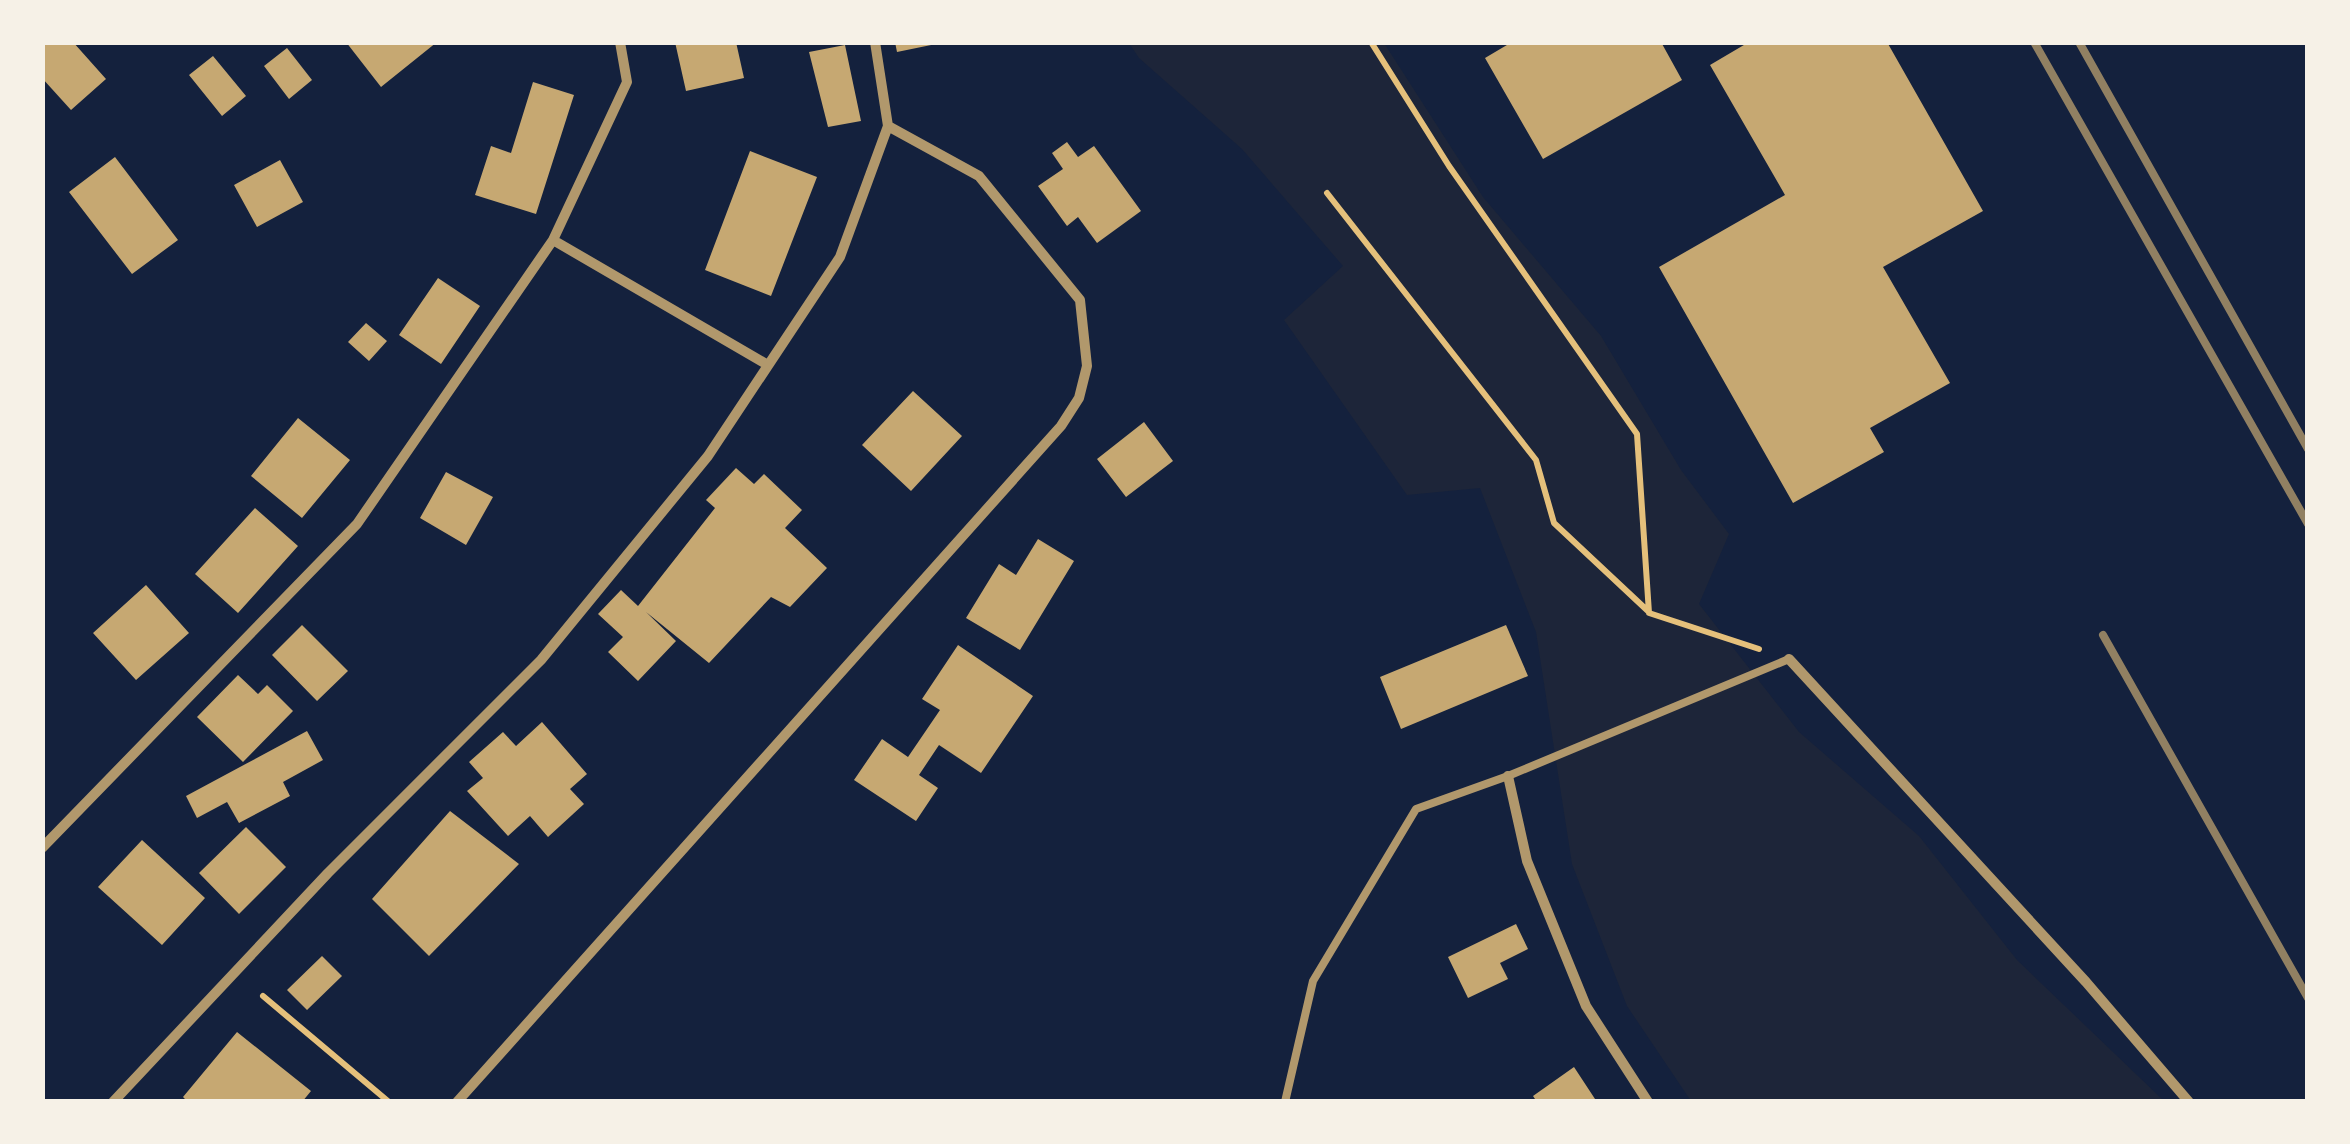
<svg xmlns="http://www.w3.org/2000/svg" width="2350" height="1144" font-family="Barlow,sans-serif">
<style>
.green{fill:#1d2539}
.building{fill:#c6a872}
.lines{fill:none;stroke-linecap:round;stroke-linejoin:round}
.path{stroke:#e5c07b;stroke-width:6}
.service{stroke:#b1986c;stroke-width:8}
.minor{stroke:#b1986c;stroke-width:10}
.rail{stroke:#918062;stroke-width:8}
</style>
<rect width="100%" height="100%" fill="#14213d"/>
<path class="green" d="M1129,43H1384L1483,197L1601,336L1681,470L1729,534L1699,604L1799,732L1919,836L2017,960L2164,1101H1691L1627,1006L1572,864L1536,632L1480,488L1407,495L1284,320L1343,266L1242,149L1139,58Z"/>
<path class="building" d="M42,42H73L106,79L71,110L42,78Z
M346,42H437L381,87Z
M675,42H736L744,78L686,91Z
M895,42H936V44L897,52Z
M1512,42H1661L1682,80L1543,159L1485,58Z
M1749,42H1887L1983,211L1883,267L1950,383L1870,428L1884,452L1793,503L1659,267L1785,195L1710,65Z
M845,45L861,121L828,127L809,52Z
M287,48L312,80L289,99L264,66Z
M213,56L246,96L222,116L189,75Z
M533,82L574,95L536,214L475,195L491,146L511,153Z
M1067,142L1078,157L1094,146L1141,211L1097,243L1078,217L1067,226L1038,186L1063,169L1052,153Z
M750,151L817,177L771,296L705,270Z
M115,157L178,240L132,274L69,192Z
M280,160L303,202L257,227L234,185Z
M438,278L480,306L441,364L399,335Z
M366,323L387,341L369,361L348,342Z
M913,391L962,436L911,491L862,445Z
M298,418L350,460L302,518L251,476Z
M1144,422L1173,461L1126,497L1097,459Z
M736,468L754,484L764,474L802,510L785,528L827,568L790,607L771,597L709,663L646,612L676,641L638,681L608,652L623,637L598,614L621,590L638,606L715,508L706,500Z
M446,472L493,497L466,545L420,518Z
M255,508L298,546L238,613L195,574Z
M1038,539L1074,561L1020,650L966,618L999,564L1016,575Z
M146,585L189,633L136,680L93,633Z
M302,625L348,671L317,701L272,655Z
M1506,625L1528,676L1401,729L1380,677Z
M958,645L1033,696L981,773L939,745L919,775L938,788L916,821L854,780L882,739L908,757L940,710L922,699Z
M238,675L258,694L267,685L293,711L243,762L197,717Z
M542,722L587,774L570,789L584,804L548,837L530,816L508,836L467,791L483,778L469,762L503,732L516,746Z
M307,731L323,760L283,782L290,796L239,823L227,802L197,818L186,796Z
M450,811L519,864L429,956L372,899Z
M246,827L286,867L239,914L199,873Z
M142,840L205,898L162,945L98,887Z
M1516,924L1528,949L1500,963L1508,979L1468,998L1448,957Z
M322,956L342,976L307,1010L287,990Z
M237,1032L311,1091L302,1102H188L183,1097Z
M1574,1067L1597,1102H1537L1533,1096Z"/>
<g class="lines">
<path class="path" d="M1371,42L1449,166L1637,434L1649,613L1759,649
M1327,193L1536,460L1554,523L1649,612
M263,996L389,1102"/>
<path class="service" d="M1285,1102L1313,981L1416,809L1508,776L1789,659"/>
<path class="minor" d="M553,240L768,365
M1789,659L2086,982L2189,1102
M1508,776L1527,861L1586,1006L1648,1102
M42,848L357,524L553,240L627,82L620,42
M113,1102L328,873L541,660L708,456L840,257L888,126L875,42
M457,1102L1061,426L1079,398L1087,366L1080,300L979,176L888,126"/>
<path class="rail" d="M2034,42L2308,524
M2079,42L2308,449
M2103,635L2308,998"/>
</g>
<rect width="2350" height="1144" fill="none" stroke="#f6f1e7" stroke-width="90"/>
</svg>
